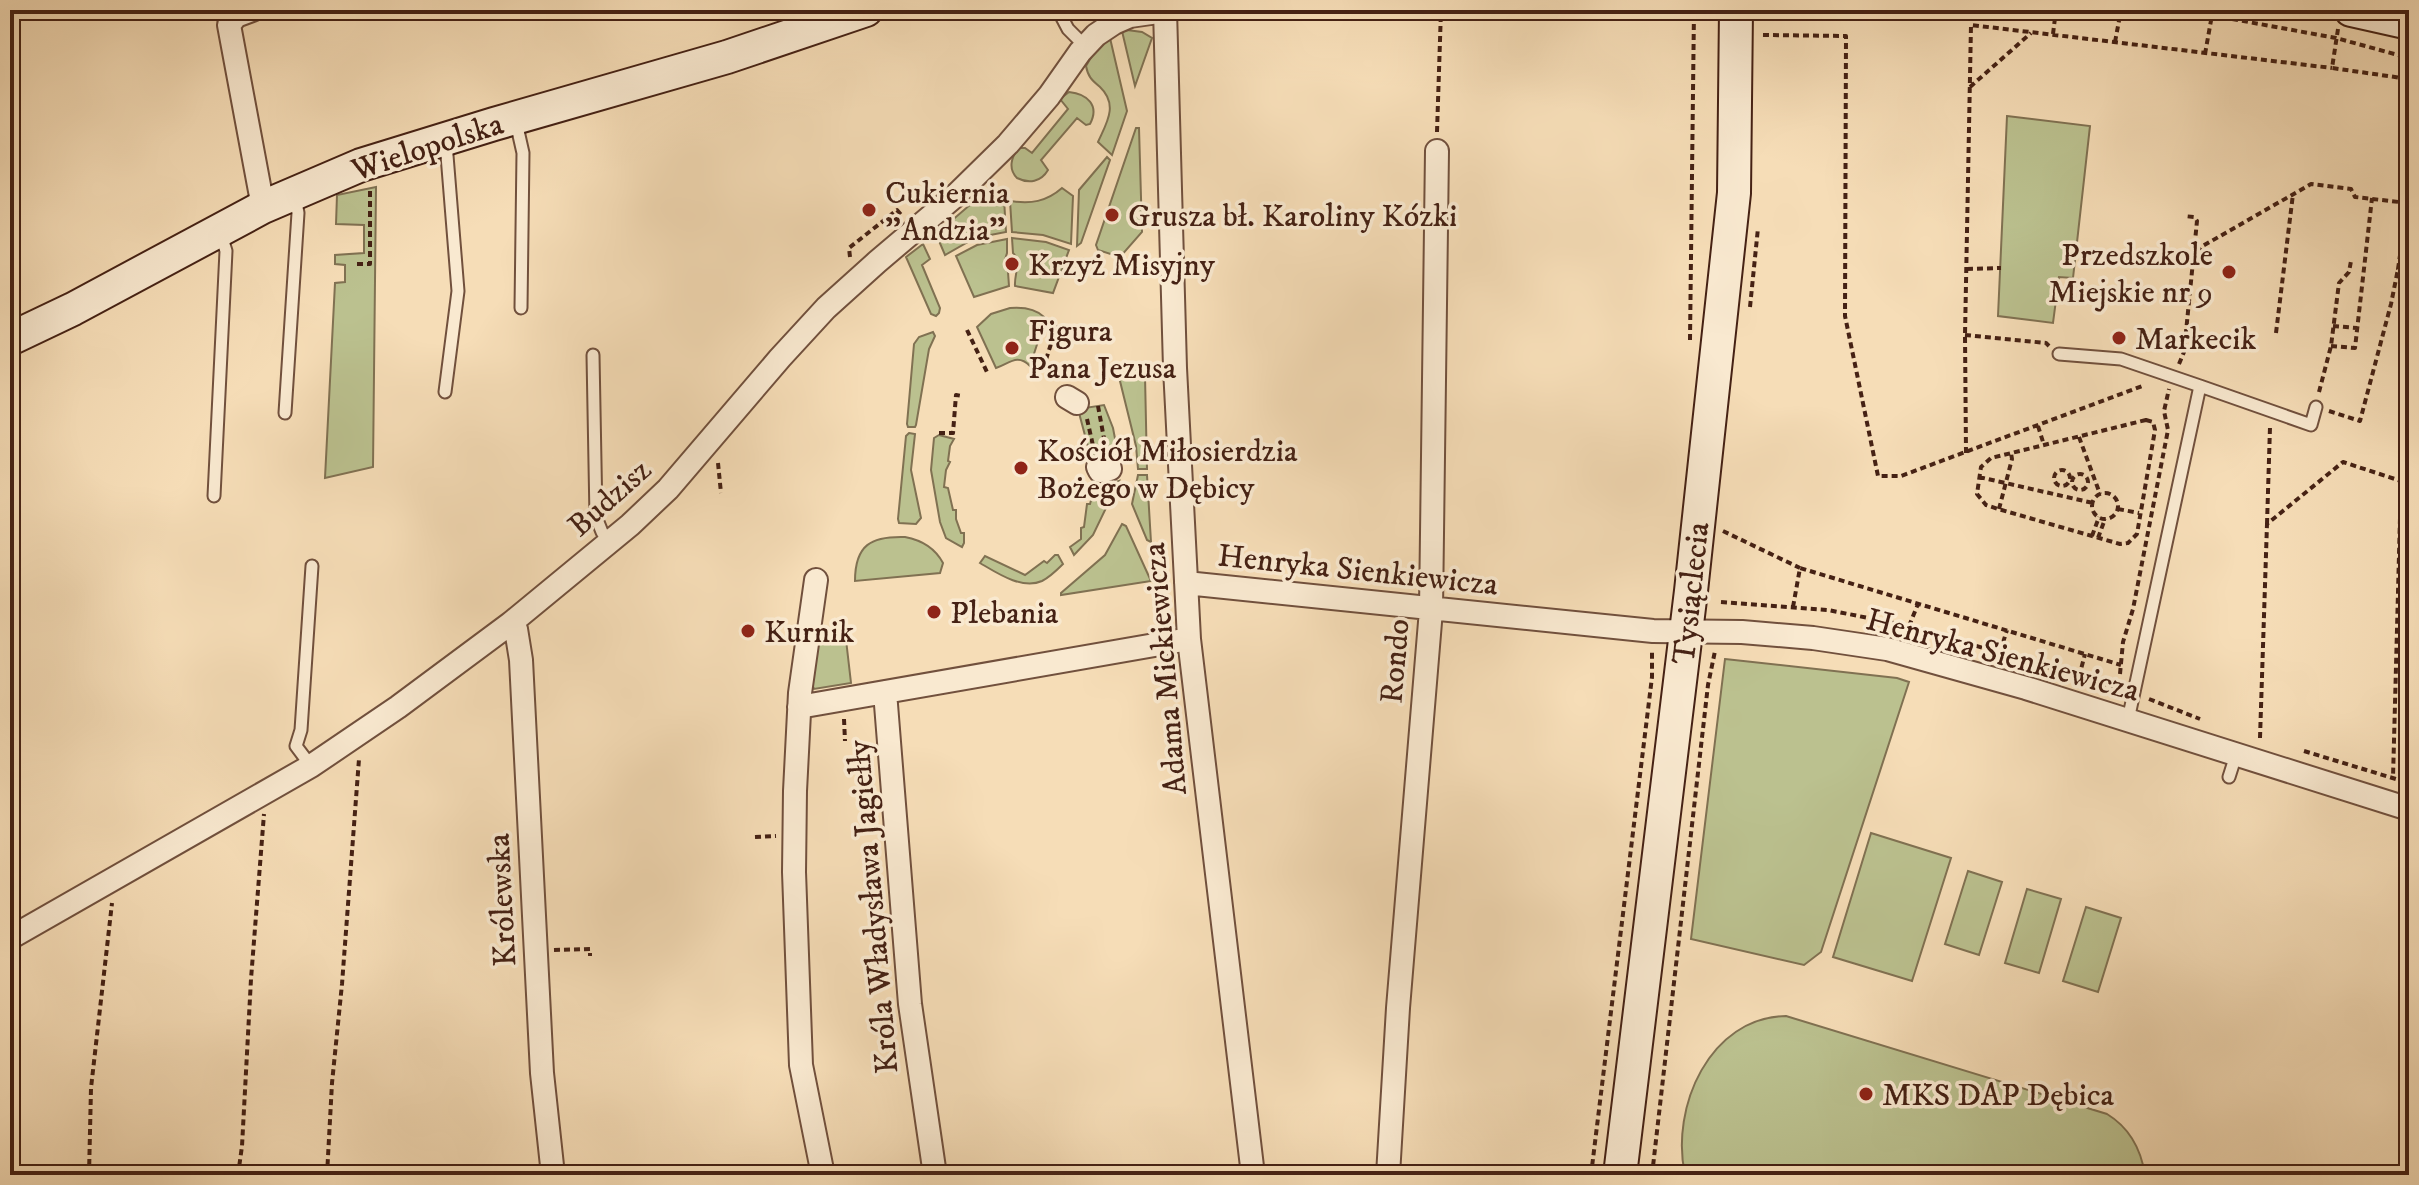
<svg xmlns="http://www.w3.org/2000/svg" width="2419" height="1185" font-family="'IM FELL DW Pica',serif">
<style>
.green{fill:#bbc18f;stroke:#807152;stroke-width:2}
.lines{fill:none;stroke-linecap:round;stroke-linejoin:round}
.lane-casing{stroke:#71503d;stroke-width:15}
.street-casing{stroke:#71503d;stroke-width:26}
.secondary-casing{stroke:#452114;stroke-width:36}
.path{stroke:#452114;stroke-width:4;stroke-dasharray:6 4;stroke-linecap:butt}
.lane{stroke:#f9e9d0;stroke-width:11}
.street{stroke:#f9e9d0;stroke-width:22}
.secondary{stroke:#f9e9d0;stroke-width:32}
.poi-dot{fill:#8f2418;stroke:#f9e9d0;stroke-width:3}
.labels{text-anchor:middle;stroke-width:7;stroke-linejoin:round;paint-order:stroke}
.street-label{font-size:32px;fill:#452114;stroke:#f9e9d0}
.poi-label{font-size:32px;fill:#452114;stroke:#f9e9d0;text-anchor:start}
</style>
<rect width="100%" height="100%" fill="#f6ddb7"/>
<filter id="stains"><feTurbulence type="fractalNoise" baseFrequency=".0025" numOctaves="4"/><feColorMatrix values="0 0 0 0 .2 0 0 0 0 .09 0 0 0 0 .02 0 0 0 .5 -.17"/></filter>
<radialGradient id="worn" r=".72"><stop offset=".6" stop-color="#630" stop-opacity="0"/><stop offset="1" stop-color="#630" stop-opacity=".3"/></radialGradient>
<path class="green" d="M1127,30L1142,32L1152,38L1135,86L1122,31Z
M1110,38L1127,111L1112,155L1098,142C1106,124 1119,105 1100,87C1092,80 1088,77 1086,66L1093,54Z
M1069,92C1087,94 1100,105 1090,124L1086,125L1077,118L1041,160L1048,170C1041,182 1029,184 1017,178C1008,169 1011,157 1019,148H1025L1032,153L1068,109L1060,99Z
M2007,116L2090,126L2073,278L2059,277L2053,323L1998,316Z
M1136,128H1139L1142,232L1120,257L1098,250L1096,245Z
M1107,157L1110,160L1081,243L1077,246L1079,190Z
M376,187L373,467L325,478L335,283L345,282V265L335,264V255L364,253V225L336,224L337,195Z
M1062,188L1073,196L1071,244L1043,235L1012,232L1010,201C1031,204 1046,202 1062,188Z
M985,196L1004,199L1006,232L975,238L945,255L936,234L971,204Z
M1012,238L1046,242L1069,250L1053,293L1015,286C1014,274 1022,262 1013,253Z
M1007,239V253L1004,263L1008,272L1009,286L974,297L956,256L977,245Z
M923,244L930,259L922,265L940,308L939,313L936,316L931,314L906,257Z
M1010,308C1022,307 1035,308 1044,317V323L1030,366C1017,353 1009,364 996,368L977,327L991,314Z
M933,332L935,336L929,349L916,425L915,427H908L907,424L914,344L919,337Z
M1130,363L1145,376L1147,469H1138L1136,446L1119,377L1125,365Z
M1104,405L1113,428L1121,470L1096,477L1078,409Z
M909,433L915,434L911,470L921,518L916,524L899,523L898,519L906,436Z
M939,435L954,439L950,446L948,461L950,462L946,470L944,487L948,488L953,510H956V519L961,533H964V543L962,547L946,538L940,522L931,470L934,438Z
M1138,475H1147L1151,542L1147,540L1132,504Z
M1119,481L1093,535L1074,555L1070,547L1081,539V528L1084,527L1087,504H1090L1094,489Z
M1122,524L1126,526L1151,581L1061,595V593L1105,555Z
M905,537C921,540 935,548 943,563L940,573L855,581C855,545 871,536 905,537Z
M1055,555H1058L1063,564C1057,570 1050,577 1042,581C1022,590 997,573 980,563L985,556L1025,575L1044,561L1047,563Z
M845,631L851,683L814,689L810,680L815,635Z
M1725,659L1897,678L1909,682L1821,952L1804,965L1691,939Z
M1871,833L1951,858L1912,981L1833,957Z
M1968,871L2002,882L1979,955L1945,944Z
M2027,889L2061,899L2039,973L2005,963Z
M2086,907L2121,918L2098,992L2063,981Z
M1786,1016L2107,1114C2130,1128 2141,1149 2145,1175H1685C1670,1107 1710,1017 1786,1016Z"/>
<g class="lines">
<defs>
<path id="lane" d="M1058,10L1068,29L1085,46
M516,122L523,153L521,308
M2059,354L2121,359L2200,386
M593,355L596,517L602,532L609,542
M445,392L458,291L446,143
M285,413L298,213L295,197
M214,496L226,251L221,235
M2128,720L2200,386L2311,425L2316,407
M311,766L296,746L301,730L312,566
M2229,777L2236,755"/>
<path id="street" d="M252,10L236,16L229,25L263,207
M1165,10L1175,368L1189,639L1253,1175
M1067,397L1077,403
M1098,467L1100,471L1110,469L1109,465
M816,580L800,693L795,791L794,872L801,1065L823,1175
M1186,583L1653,631L1742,632L1813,638L1887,649L2026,688L2409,809
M511,623L516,629L521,660L542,1073L553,1175
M885,692L910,1004L935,1175
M799,707L1189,639
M10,938L311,766L398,707L511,623L630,525L668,489L780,358L826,308L877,262L955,196L1008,144L1049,96L1080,52L1096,35L1114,23L1130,16L1165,11
M1388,1175L1398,1008L1431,610L1437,151"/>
<path id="secondary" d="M2351,10L2409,23
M10,339L73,309L263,207L361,165L494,124L727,57L866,10
M1620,1175L1691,591L1734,193L1736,10"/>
</defs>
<use href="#lane" class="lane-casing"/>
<use href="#street" class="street-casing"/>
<use href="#secondary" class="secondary-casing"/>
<path class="path" d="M1798,10V14H1803
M1946,10L1971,11
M2183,10L2336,38L2409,58
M2338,29L2332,68L2409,79
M2053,34L2056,10
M1763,35L1846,36L1845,316L1878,476H1901L2145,385
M2115,42L2121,10
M2205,54L2212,15
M1970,87L2031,33
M1437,132L1441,10
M2409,194L2398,269L2405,283L2401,481L2409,484
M2178,254L2194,255L2201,247L2311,184L2351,189L2355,197L2408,203
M850,257L849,248L897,210L902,216
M357,264H370V189
M1967,269L2001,268
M1750,307L1758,228
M2333,326L2357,328
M967,330L987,372
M2276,333L2293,194
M1965,335L2046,343L2049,346
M1690,340L1694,10
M2331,346L2355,348L2372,198
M2179,364L2184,352L2197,221L2194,217L2184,216
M1043,369L1058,322
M2319,392L2331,346L2339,283L2349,272L2351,261
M1098,406L1105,444
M2329,411L2360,421L2391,304L2398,269
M1087,419L1094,450
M2146,420L2153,422L2155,430L2137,534L2128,543L2120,544L1998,509L1986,505L1977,494L1981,467L1991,458Z
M2038,426L2044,445
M939,433H953L956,395L962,396
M2079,437L2100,494
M1966,453L1965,335L1971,25L2332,68
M718,463L721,493
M2054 478a8 8 0 1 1 16 0a8 8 0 1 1-16 0Z
M2072 482a8 8 0 1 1 16 0a8 8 0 1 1-16 0Z
M1979,477L2093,503
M2092 506a13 13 0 1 1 26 0a13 13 0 1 1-26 0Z
M2400,505H2409
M1999,509L2012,459L2011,453
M2118,509L2139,513
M2267,524L2270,427
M1723,531L1800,568
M2092,536L2099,517
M2098,538L2105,519
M1721,602L1828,610L1909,626L2118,688V687
M1793,607L1800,568L2121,665
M1019,621L1024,613
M1909,626L1918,604
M2000,652L2007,630
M2120,674L2123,642L2133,609L2168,430L2164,411L2169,389
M2079,677L2085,654
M2149,699L2200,719
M844,719L845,741
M2260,738L2267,524L2343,462L2401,481L2393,778
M2304,751L2409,783
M755,837L776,836
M554,950L590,949V956
M89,1175L91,1088L112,903
M238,1175L242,1146L251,979L264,814
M327,1175L332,1083L342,984L359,759
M1591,1175L1652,677V652
M1652,1175L1708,685L1715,651"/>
<use href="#lane" class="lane"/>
<use href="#street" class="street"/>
<use href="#secondary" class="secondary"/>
</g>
<g class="poi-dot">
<circle cx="869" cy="210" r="8"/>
<circle cx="1112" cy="215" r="8"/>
<circle cx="1012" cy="264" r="8"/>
<circle cx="2229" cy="272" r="8"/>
<circle cx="2119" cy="338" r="8"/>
<circle cx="1012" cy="348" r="8"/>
<circle cx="1021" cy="468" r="8"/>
<circle cx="934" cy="612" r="8"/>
<circle cx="748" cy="631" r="8"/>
<circle cx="1866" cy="1094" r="8"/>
</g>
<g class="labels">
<g class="street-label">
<text transform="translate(427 146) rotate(-18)" y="11">Wielopolska</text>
<text transform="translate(609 497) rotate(-42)" y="11">Budzisz</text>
<text transform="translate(1358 569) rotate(6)" y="11">Henryka Sienkiewicza</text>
<text transform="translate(1690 593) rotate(-84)" y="11">Tysiąclecia</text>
<text transform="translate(2003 654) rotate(15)" y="11">Henryka Sienkiewicza</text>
<text transform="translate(1394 661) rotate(-85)" y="11">Rondo</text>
<text transform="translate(1164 669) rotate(-95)" y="11">Adama Mickiewicza</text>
<text transform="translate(501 900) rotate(-93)" y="11">Królewska</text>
<text transform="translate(872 907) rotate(-95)" y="11">Króla Władysława Jagiełły</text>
</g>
<g class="poi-label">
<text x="885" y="203">Cukiernia<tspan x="885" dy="37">"Andzia"</tspan></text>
<text x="1128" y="226">Grusza bł. Karoliny Kózki</text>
<text x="2213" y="265" text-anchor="end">Przedszkole<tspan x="2213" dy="37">Miejskie nr 9</tspan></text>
<text x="1028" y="275">Krzyż Misyjny</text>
<text x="1028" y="341">Figura<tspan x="1028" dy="37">Pana Jezusa</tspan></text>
<text x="2135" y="349">Markecik</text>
<text x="1037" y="461">Kościół Miłosierdzia<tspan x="1037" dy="37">Bożego w Dębicy</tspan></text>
<text x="950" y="623">Plebania</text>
<text x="764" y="642">Kurnik</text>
<text x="1882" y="1105">MKS DAP Dębica</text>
</g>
</g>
<rect width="2419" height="1185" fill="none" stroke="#f6ddb7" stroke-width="40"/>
<rect x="12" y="12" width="2395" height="1161" fill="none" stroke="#452114" stroke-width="4"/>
<rect x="20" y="20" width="2379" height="1145" fill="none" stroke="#452114" stroke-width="2"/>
<rect width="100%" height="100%" filter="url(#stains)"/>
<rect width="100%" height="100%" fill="url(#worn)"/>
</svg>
